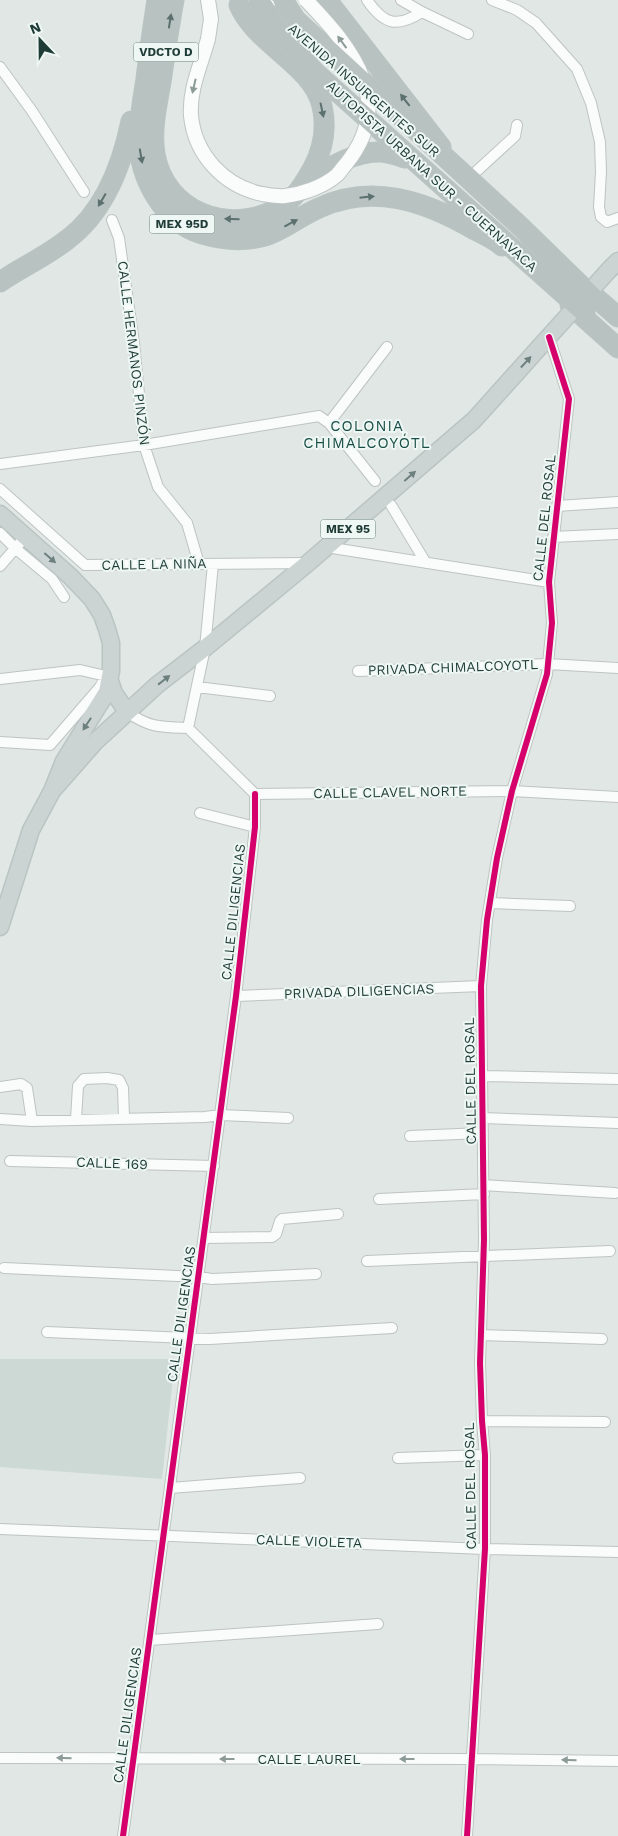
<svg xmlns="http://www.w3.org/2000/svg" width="618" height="1836" font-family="'Work Sans',sans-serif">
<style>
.built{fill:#cdd9d5}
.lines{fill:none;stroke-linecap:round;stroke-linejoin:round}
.minor-casing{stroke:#bdc4c2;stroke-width:12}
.secondary-casing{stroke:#bdc5c3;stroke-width:16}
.primary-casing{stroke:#bac4c2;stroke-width:19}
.motorway-casing{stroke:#bac4c2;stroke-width:21}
.minor{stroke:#fafbfb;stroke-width:10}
.secondary{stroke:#fafbfb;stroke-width:14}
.primary{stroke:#ccd4d3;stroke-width:16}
.motorway{stroke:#b8c2c0;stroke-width:19}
.secondary-bridge-casing{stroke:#bdc5c3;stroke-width:16;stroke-linecap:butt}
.primary-bridge-casing{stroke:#bac4c2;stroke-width:19;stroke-linecap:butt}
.motorway-bridge-casing{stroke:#bac4c2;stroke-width:21;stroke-linecap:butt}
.secondary-bridge{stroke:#fafbfb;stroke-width:14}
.primary-bridge{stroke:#ccd4d3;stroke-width:16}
.motorway-bridge{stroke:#b8c2c0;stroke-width:19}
.cycleway-casing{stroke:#eef7f3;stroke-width:9}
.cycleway{stroke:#d6006c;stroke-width:6}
.oneway{fill:#5c716d}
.oneway2{fill:#8c9b98}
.oneway3{fill:#6c807d}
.labels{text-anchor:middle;stroke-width:4;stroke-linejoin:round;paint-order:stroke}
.shield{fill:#eef7f3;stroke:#5c736f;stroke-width:1}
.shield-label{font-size:12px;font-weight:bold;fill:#1e3b36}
.street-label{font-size:14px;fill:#1e3b36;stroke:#eef7f3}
.neighbourhood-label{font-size:15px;letter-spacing:1px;fill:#194e46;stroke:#eef7f3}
</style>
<rect width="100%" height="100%" fill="#e0e7e5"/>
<path class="built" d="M0,1359H175L162,1479L0,1467Z"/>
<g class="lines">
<defs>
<path id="minor" d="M367,0C384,25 397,28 422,12L468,34
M401,0L422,12
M492,0L517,10L536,23L577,69L591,103L600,142L601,172L599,207L601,217L607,222L618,218
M0,67L32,111L84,192
M467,180L515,136L517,125
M112,220L119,238L134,343L144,445L158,487L187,523L199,564
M329,423L387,347
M0,464L144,445L319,416L329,423L375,481
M0,489L85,565L307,563
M391,505L426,563
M557,506L618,502
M0,533L16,549L52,579L64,597
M553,537L618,534
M326,547L549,582
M0,566L25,537
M358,671L548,664L618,668
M0,679L80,670L106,676
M197,687L270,696
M127,712C150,728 161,727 188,728L255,794L512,791L618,797
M188,728L205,648L213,564
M0,742L50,745L100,687L106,676
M200,813L255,827
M490,903L570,906
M236,996L481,986
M483,1076L618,1079
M0,1087L21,1084L27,1088L32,1121
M483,1118L618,1123
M0,1119L32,1121L205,1117L220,1115L288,1118
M76,1119L78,1086L84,1079L107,1078L119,1080L123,1088L124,1118
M410,1136L483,1133
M10,1161L214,1166
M483,1185L615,1193
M379,1199L484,1194
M204,1238L272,1237L276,1234L280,1221L282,1219L338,1214
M367,1261L610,1251
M4,1268L199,1277L212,1279L316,1274
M47,1332L210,1339L392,1328
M482,1335L602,1339
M482,1421L605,1422
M398,1458L485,1455
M170,1488L300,1478
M0,1529L485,1549L618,1552
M150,1640L378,1624
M0,1758L471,1759L618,1761
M123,1836L236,996L255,827V794
M467,1836L485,1549V1455L482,1421L480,1363L484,1240L481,986L487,920L497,858L512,791L547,674L552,623L549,582L569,399L549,337"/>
<path id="secondary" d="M208,0L211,19L208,39
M268,6L301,35"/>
<path id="primary" d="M609,270L618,261
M0,514L70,576L92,599L102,615L107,629L111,643V671L107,692L64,761L52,791L31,830L0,927
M110,681L114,693L127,712
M52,791L96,741L157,685L205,648L308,563L474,420L554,331"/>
<path id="motorway" d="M157,0C153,26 149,52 146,79C143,98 139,119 139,139C139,178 163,222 202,234C222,240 244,242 265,236C284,230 300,216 319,208C372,183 425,201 473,229C483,234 494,239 502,246
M174,0C169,27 165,55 161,82C157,105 151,131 155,154C165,212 229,236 279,208C295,199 304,184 313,168C323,149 327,128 322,106C312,64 256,45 239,5
M327,0L441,147
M305,185C325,169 353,152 379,152C388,152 396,155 405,158
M0,282C22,267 47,256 68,239C105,211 122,165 131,121
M587,290L618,317
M570,305L618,348"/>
</defs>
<use href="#minor" class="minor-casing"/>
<use href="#secondary" class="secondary-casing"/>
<use href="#primary" class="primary-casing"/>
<use href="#motorway" class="motorway-casing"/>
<use href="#minor" class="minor"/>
<use href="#secondary" class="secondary"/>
<use href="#primary" class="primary"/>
<use href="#motorway" class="motorway"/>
<defs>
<path id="secondary-bridge" d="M208,39C201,65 189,89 191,116C195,155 224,186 262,194C269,195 278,197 285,196C302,194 323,187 337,175C340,172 343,167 346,164C366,139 375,110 363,79C352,49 328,23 306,0"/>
<path id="primary-bridge" d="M554,331L609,270"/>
<path id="motorway-bridge" d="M258,0L279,32L315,72L586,314
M283,0L296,20L521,227L598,302"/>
</defs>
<use href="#secondary-bridge" class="secondary-bridge-casing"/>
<use href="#primary-bridge" class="primary-bridge-casing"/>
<use href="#motorway-bridge" class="motorway-bridge-casing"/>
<use href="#secondary-bridge" class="secondary-bridge"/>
<use href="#primary-bridge" class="primary-bridge"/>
<use href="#motorway-bridge" class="motorway-bridge"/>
<defs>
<path id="cycleway" d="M123,1836L236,996L255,827V794
M467,1836L485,1549V1455L482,1421L480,1363L484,1240L481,986L487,920L497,858L512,791L547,674L552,623L549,582L569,399L549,337"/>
</defs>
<use href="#cycleway" class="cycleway-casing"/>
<use href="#cycleway" class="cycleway"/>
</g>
<defs><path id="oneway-solid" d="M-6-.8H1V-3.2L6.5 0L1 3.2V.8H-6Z" transform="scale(1.25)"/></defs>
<g class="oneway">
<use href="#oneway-solid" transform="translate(170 21) rotate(-81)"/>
<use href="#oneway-solid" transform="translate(405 100) rotate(-128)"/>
<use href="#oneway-solid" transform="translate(322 110) rotate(78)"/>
<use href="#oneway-solid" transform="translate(141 156) rotate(80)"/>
<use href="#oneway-solid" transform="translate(367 197) rotate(-6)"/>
<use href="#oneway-solid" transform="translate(102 200) rotate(120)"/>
<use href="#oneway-solid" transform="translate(232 219) rotate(-178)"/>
<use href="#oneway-solid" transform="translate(291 223) rotate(-28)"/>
</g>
<g class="oneway2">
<use href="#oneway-solid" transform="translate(342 42) rotate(-126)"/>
<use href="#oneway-solid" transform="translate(194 86) rotate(103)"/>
<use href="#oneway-solid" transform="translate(64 1758) rotate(-179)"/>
<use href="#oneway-solid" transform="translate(227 1759) rotate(180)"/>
<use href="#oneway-solid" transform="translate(407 1759) rotate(180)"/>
<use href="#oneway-solid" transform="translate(569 1760) rotate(-179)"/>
</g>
<g class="oneway3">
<use href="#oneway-solid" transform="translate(526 362) rotate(-47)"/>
<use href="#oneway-solid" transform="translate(410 476) rotate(-41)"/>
<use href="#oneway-solid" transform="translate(50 558) rotate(41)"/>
<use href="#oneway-solid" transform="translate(164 680) rotate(-38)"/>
<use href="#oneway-solid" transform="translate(87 724) rotate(123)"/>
</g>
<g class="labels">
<g class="shield">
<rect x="133.5" y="42.5" width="65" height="19" rx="4"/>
<rect x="149.5" y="214.5" width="65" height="19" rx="4"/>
<rect x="320.5" y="519.5" width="55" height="19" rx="4"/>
</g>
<g class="shield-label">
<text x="166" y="56">VDCTO D</text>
<text x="182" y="228">MEX 95D</text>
<text x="348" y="533">MEX 95</text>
</g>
<g class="street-label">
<text transform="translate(364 90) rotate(41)" y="5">AVENIDA INSURGENTES SUR</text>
<text transform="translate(432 176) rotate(42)" y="5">AUTOPISTA URBANA SUR - CUERNAVACA</text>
<text transform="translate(134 353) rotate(83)" y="5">CALLE HERMANOS PINZÓN</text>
<text transform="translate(544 518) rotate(-84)" y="5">CALLE DEL ROSAL</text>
<text transform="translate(154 564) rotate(-1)" y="5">CALLE LA NIÑA</text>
<text transform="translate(453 667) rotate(-2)" y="5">PRIVADA CHIMALCOYOTL</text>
<text transform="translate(390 792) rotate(-1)" y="5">CALLE CLAVEL NORTE</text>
<text transform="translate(233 912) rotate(-84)" y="5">CALLE DILIGENCIAS</text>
<text transform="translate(359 991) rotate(-2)" y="5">PRIVADA DILIGENCIAS</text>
<text transform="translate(470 1081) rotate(-91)" y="5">CALLE DEL ROSAL</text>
<text transform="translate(112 1163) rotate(2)" y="5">CALLE 169</text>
<text transform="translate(181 1314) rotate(-82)" y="5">CALLE DILIGENCIAS</text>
<text transform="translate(470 1486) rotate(-91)" y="5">CALLE DEL ROSAL</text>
<text transform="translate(309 1541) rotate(2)" y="5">CALLE VIOLETA</text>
<text transform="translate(127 1715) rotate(-82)" y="5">CALLE DILIGENCIAS</text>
<text x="309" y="1764">CALLE LAUREL</text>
</g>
<g class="neighbourhood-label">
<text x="367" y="431">COLONIA<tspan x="367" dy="17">CHIMALCOYÓTL</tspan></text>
</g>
</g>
<g transform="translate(40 40) rotate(338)" stroke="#eef7f3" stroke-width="4" paint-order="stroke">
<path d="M0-4L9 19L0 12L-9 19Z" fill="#1e3b36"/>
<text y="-8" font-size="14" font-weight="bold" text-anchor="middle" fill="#1e3b36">N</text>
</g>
</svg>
